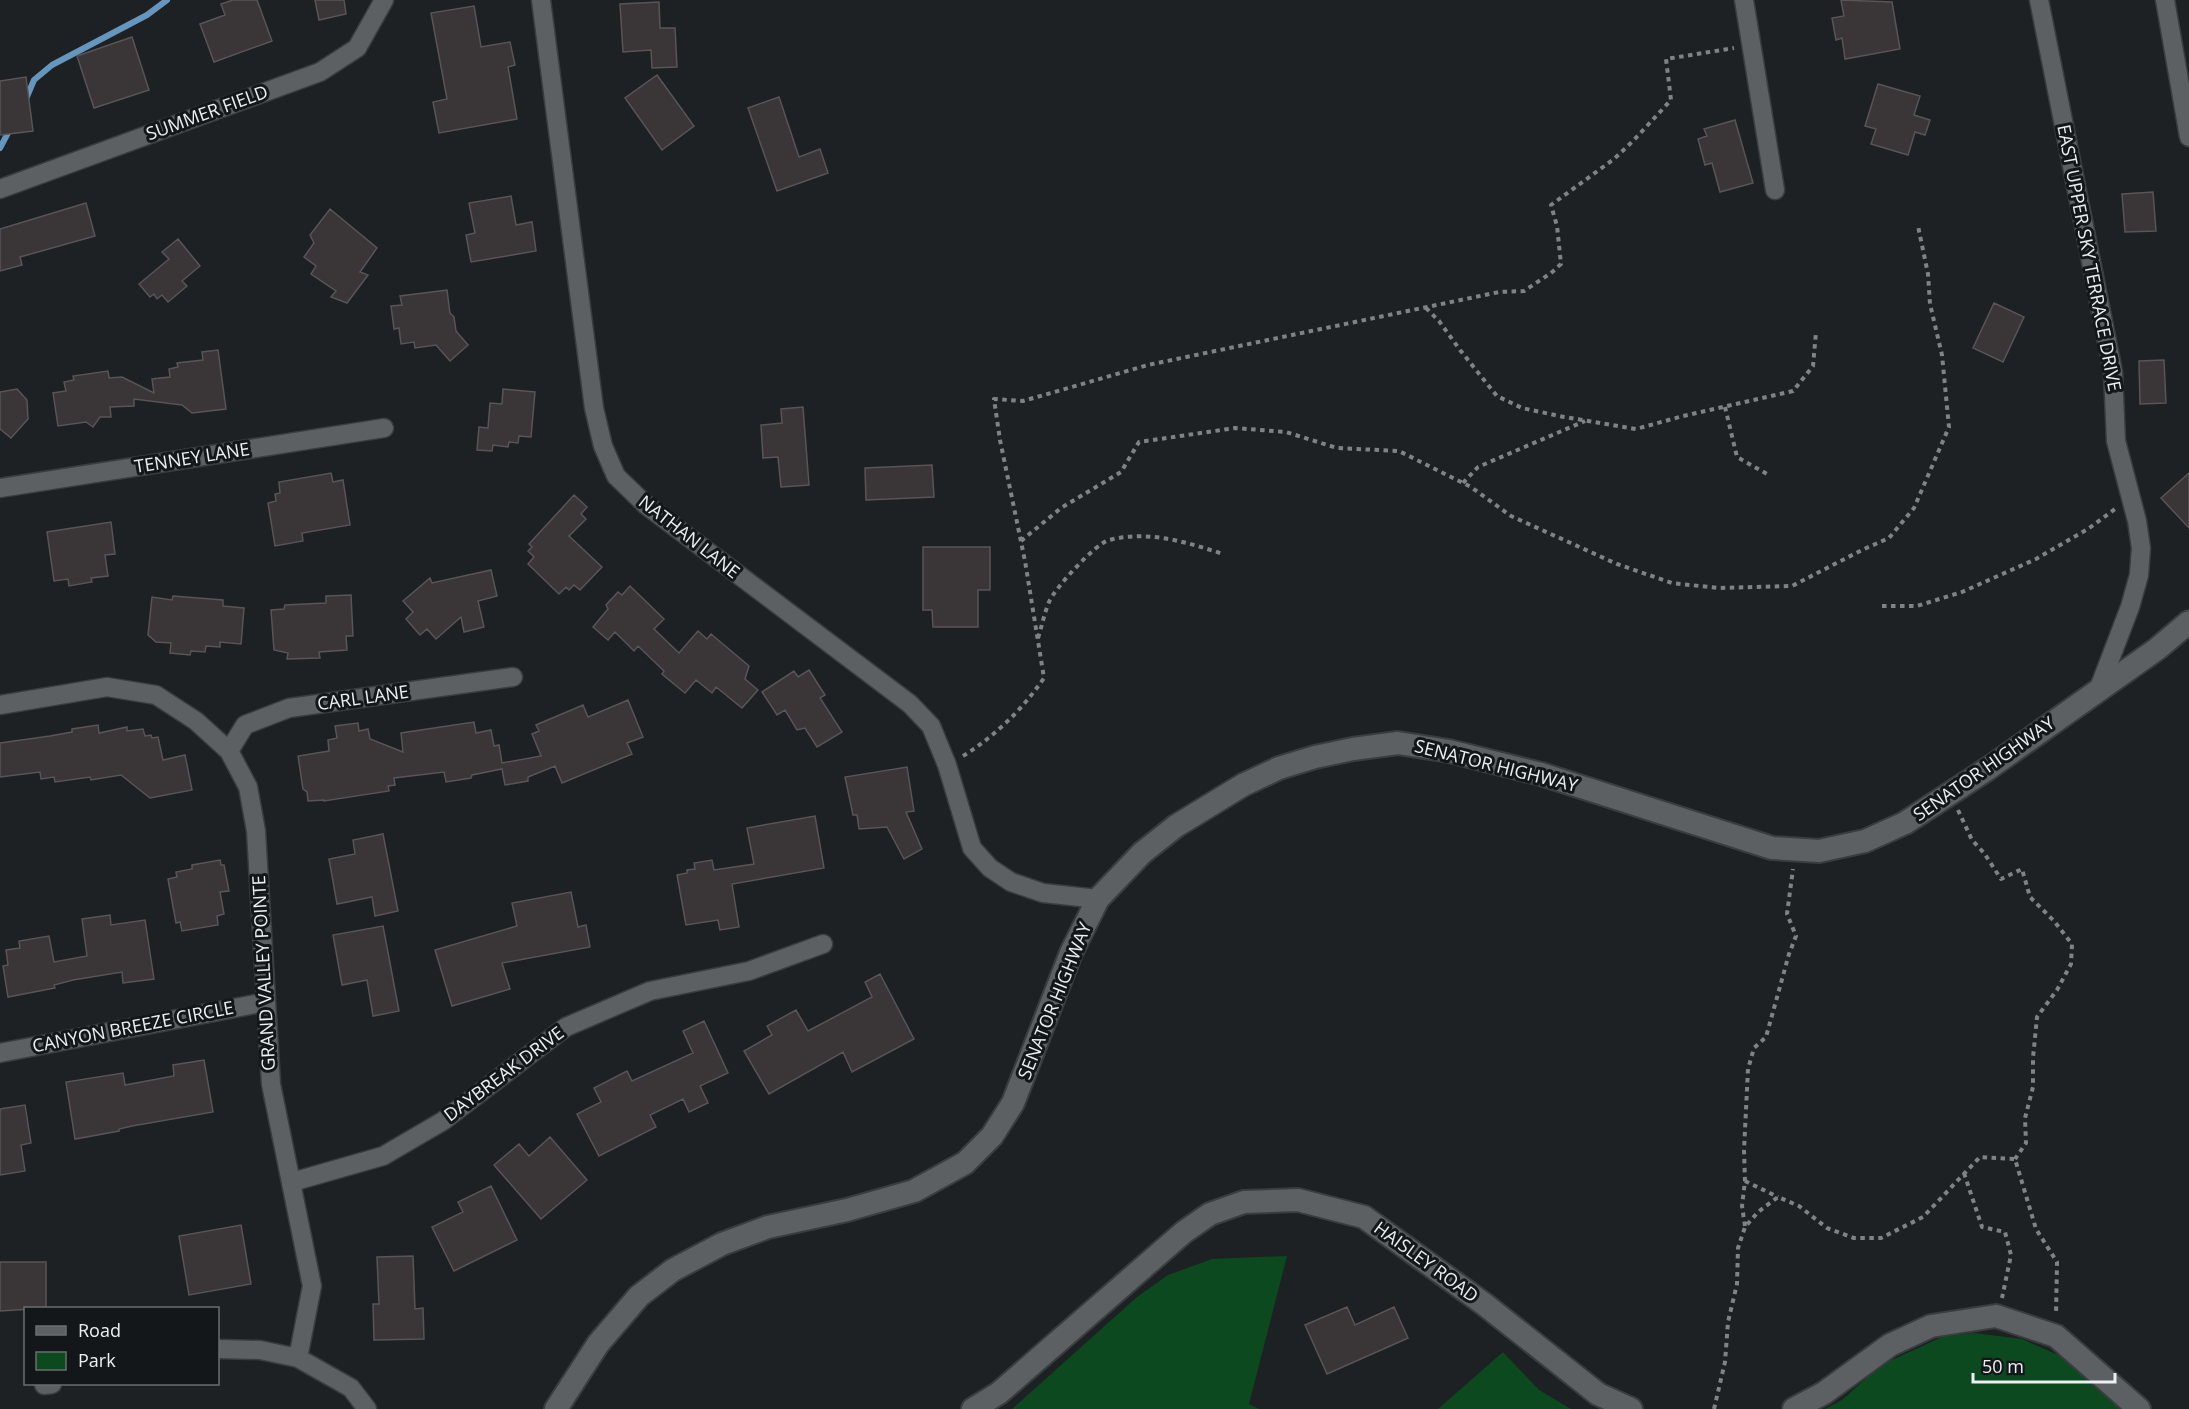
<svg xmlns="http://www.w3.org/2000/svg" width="2189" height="1409" font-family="'Open Sans',sans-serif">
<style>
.green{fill:#0c491f}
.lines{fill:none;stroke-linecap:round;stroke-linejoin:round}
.stream{stroke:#6496be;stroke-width:6}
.building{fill:#3a3537;stroke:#595456;stroke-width:1.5}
.minor-casing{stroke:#3a3c3f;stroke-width:21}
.tertiary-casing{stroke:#3a3c3f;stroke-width:26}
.path{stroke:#808385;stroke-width:4;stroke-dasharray:4.5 4.5;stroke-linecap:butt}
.minor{stroke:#5c6063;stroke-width:18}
.tertiary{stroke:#5c6063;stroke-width:22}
.labels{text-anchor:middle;stroke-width:6;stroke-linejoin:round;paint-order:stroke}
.street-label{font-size:18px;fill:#edeff1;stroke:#14171a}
</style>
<rect width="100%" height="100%" fill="#1d2123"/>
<path class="green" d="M1287,1256L1249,1404L1259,1409H1012L1137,1297L1168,1275L1212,1259Z
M1974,1333L2022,1339L2065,1358L2125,1409H1825L1842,1400L1881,1365L1942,1337Z
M1503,1352L1539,1390L1571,1409H1438Z"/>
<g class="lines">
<path class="stream" d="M26,99L34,80L52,65L147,15L167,0
M0,148L10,129"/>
</g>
<path class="building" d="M233,0H257L272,41L214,62L200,24L225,15L221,4Z
M315,0H344L346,14L319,20Z
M1841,0L1892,2L1900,49L1845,59L1842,38L1836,40L1832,18L1844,16Z
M659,2L660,28H675L677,67L652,68L651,50L623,52L620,4Z
M474,6L481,47L510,42L515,65L508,67L517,119L439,133L433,102L447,99L431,13Z
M132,37L149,90L94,108L77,56Z
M657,75L694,126L662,150L625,98Z
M26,77L33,131L0,135V81Z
M1878,84L1920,96L1914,115L1930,120L1925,135L1915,132L1908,155L1871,144L1876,129L1865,126Z
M779,97L799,157L820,149L828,173L777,191L748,108Z
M1735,120L1753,183L1720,192L1712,163L1705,165L1698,139L1707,136L1704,129Z
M2153,192L2156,231L2125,232L2122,194Z
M511,196L516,225L532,222L536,251L471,262L466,235L475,233L469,203Z
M86,203L95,236L20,257L22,265L0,271V229Z
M330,209L377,248L360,272L368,275L347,303L331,297L336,291L311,274L316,266L304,257L314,243L310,235Z
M178,239L200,266L182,281L187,286L168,302L162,295L157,299L154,294L150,297L139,284L169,259L162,252Z
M447,290L450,313L454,317L456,331L468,345L450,361L436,345L415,348L414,342L401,344L399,328L394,329L391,306L402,305L400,296Z
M1994,303L2024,317L2003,362L1973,348Z
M218,350L226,409L192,413L182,405L134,399V406L110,407L111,417H100L93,427L86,422L58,426L53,393L66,391L64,382L74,380L73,376L108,371L109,378L122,377L154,393L152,379L170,377L169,369L178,367L177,363L203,360L202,352Z
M2164,360L2166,403L2140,404L2139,361Z
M17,389L27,400L28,419L11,438L0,429V392Z
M503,389L535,392L531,437L519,436L518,443L509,442L508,447L493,445L492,451L477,450L479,427L488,428L490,403L502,404Z
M803,407L809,485L781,487L778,457L763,458L761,425L782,423L781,409Z
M932,465L934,497L866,500L865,468Z
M331,473L333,482L343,480L350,525L302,533L303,541L275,546L268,503L276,501L275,494L280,493L279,482Z
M2189,473V528L2161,498Z
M574,495L587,507L581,514L586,519L569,536L602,567L580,590L574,585L569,590L566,587L559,594L528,564L534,557L528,551L532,547L529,544Z
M111,522L115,554L105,555L108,576L91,578L92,582L69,586L68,579L54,581L47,532Z
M923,547H990V590H978V627H933L932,610H923Z
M491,570L497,596L478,601L484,627L464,632L461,617L436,639L427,629L420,635L406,619L413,612L403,601L430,578L432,583Z
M630,586L664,619L654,629L679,653L698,631L707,639L711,634L749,666L745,679L758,690L742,708L716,687L712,693L696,680L685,693L662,674L664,671L638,646L634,651L615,632L608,640L593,627L608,609L606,605L618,592L622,595Z
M351,595L353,636H346L347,650L319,652L320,658L287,659L288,653L274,650L271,610L284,609L285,605L326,603V596Z
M173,596L223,600V606L244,608L241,644L220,642V647L206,646L205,652L191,651L190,655L170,653L171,643L156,642L148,635L152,597L172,600Z
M809,670L825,695L820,698L842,732L817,747L805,728L797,730L785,710L777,715L762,692L794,671L798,677Z
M628,700L643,737L627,743L632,754L562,783L555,766L528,777V781L505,785L502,769L472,775L471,778L446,782L444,772L394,778L395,785L388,786L389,791L324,801V800L308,801L307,792L303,789L298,756L329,751L328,740L337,738L335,726L358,723L359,731L368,729L370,739L403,752L401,733L474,722L476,733L491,730L494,746L499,745L502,763L541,756L532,734L539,731L536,725L583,705L588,717Z
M98,725L99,733L127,727V731L143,729L145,736L151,735L152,738L158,737L163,760L185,755L192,790L150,798L121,775L91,780L90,777L55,782L54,777L41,779L40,772L0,777V743L50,736L72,732V729Z
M907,767L914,811L906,812L922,849L904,859L887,827L859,829L857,815H853L845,777Z
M815,816L824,868L732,884L739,927L720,930L718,920L686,925L677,875L687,873V870L695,869L694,863L712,860L714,870L754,864L747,828Z
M383,834L398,911L375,916L372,897L337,904L329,859L355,854L353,840Z
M220,860L221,865H224L229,891L220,892L224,914L217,916L218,925L182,931L180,922L176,923L168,879L177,877L176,872L192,869V865Z
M571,892L578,927L586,925L590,947L502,963L510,989L452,1006L435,950L517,926L512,903Z
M110,915L111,925L145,920L154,979L123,983L122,972L73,980L54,985L55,988L8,997L3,966L8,965L6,950L20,948L19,941L49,936L54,962L87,956L82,919Z
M383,926L399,1011L373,1016L367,980L342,985L333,935Z
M880,974L914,1039L852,1072L843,1052L769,1094L744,1051L772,1035L767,1026L796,1010L808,1031L872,997L865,982Z
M704,1021L728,1073L700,1086L708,1103L689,1112L683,1099L650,1115L656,1127L599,1156L577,1114L601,1102L594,1088L627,1071L632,1081L693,1053L683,1031Z
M204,1060L213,1112L132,1126L119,1129V1131L75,1139L66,1082L123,1073L125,1085L174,1076L173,1065Z
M25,1105L31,1143L21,1145L25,1171L0,1175V1109Z
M550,1137L587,1180L541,1219L494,1165L519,1144L529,1156Z
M491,1186L517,1240L454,1271L432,1227L463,1212L458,1202Z
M241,1225L251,1284L189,1295L179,1236Z
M413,1256L415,1309L423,1308L424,1339L374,1340L373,1304H379L377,1257Z
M0,1262H46V1308L0,1311Z
M1347,1307L1355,1325L1394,1307L1408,1338L1327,1374L1305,1325Z"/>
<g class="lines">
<defs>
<path id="minor" d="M541,0L594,408L603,446L616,476L646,505L910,704L931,726L947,765L972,848L990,868L1011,882L1043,893L1098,899
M1744,0L1775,190
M2039,0L2113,372L2116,441L2137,521L2141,548L2139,575L2130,607L2099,688
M2165,0L2189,137
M0,189L320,72L357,48L384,0
M0,488L384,428
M0,705L107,687L156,695L196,721L229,751L248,787L256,831L271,1084L312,1286L298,1358L351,1388L367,1409
M229,751L245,725L289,708L513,677
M0,1053L266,1002
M292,1182L383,1156L443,1121L566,1027L650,991L749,971L823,944
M218,1349L260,1350L298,1358
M44,1385L52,1384"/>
<path id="tertiary" d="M556,1409L598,1344L639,1296L673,1270L722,1244L768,1227L847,1210L914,1191L965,1163L992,1136L1013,1103L1071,953L1098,899L1142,853L1176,826L1243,785L1279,768L1315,757L1353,749L1398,743L1449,751L1541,774L1772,848L1819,851L1865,841L1905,823L1989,768L2157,649L2189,622
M973,1409L999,1393L1184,1232L1210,1214L1244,1202L1298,1200L1364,1217L1484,1304L1598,1394L1631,1409
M1794,1409L1824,1393L1890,1345L1931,1326L1996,1316L2056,1336L2139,1409"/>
</defs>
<use href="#minor" class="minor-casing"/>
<use href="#tertiary" class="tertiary-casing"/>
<path class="path" d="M1426,308L1439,321L1460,350L1497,396L1522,408L1564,417L1636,429L1683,416L1793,391L1813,366L1816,332
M1725,407L1737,457L1767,474
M1463,483L1478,467L1585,421
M1021,541L1061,508L1121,472L1139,442L1235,428L1286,432L1337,448L1399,451L1471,487L1511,516L1617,564L1672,583L1718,588L1792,586L1862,550L1889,538L1914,508L1949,427L1942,355L1930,304L1928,274L1918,226
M1882,606H1917L1962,592L2036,559L2088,529L2115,509
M1038,638C1042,626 1044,614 1049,602C1055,588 1096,543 1109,540C1149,530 1186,542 1223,554
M963,756C995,736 1022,710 1044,678L1025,561L1000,440L994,399L1023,401L1148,365L1499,292L1524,291L1551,273L1561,264L1557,226L1551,205L1614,159L1633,141L1671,100L1666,59L1734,48
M1958,810L1972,840L1984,853L2001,879L2022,869L2030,897L2054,921L2072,944L2071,964L2057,990L2037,1017L2033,1058V1087L2025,1118L2026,1143L2015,1159
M1964,1173L1982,1227L2005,1232L2011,1255L2002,1298
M1745,1181L1778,1197
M1745,1226L1742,1206L1745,1181L1744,1150L1748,1069L1754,1048L1766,1037L1789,954L1796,936L1787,914L1793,869
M1714,1409L1725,1362L1728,1322L1737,1284L1738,1248L1745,1227L1758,1212L1778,1197L1799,1206L1827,1228L1854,1238H1881L1923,1217L1980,1157L2015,1159L2036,1229L2057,1262L2056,1315"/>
<use href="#minor" class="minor"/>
<use href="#tertiary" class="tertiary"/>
</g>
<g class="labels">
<g class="street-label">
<text transform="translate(207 113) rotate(-20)" y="6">SUMMER FIELD</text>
<text transform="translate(2089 258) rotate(79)" y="6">EAST UPPER SKY TERRACE DRIVE</text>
<text transform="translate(192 458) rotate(-9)" y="6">TENNEY LANE</text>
<text transform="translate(689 537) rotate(38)" y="6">NATHAN LANE</text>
<text transform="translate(363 698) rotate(-8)" y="6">CARL LANE</text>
<text transform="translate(1496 766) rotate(14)" y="6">SENATOR HIGHWAY</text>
<text transform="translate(1984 769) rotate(-35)" y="6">SENATOR HIGHWAY</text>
<text transform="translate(264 973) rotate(-93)" y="6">GRAND VALLEY POINTE</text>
<text transform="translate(1055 1001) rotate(-68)" y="6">SENATOR HIGHWAY</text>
<text transform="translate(133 1027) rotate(-11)" y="6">CANYON BREEZE CIRCLE</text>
<text transform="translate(504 1074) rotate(-37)" y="6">DAYBREAK DRIVE</text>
<text transform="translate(1426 1262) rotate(36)" y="6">HAISLEY ROAD</text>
</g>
</g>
<rect x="24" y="1307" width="195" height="78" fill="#14171a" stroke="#6b6d70" stroke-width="1.5"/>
<rect x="36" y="1326" width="30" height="9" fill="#5c6063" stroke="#6b6d70" stroke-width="1.5"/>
<text x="78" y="1337" font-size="18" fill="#edeff1">Road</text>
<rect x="36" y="1352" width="30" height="18" fill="#0c491f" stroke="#6b6d70" stroke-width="1.5"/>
<text x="78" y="1367" font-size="18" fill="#edeff1">Park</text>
<path d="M1973 1373v9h142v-9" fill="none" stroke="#edeff1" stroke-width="3"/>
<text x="1982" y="1373" font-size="18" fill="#edeff1" stroke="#14171a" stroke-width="4.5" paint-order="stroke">50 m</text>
</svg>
